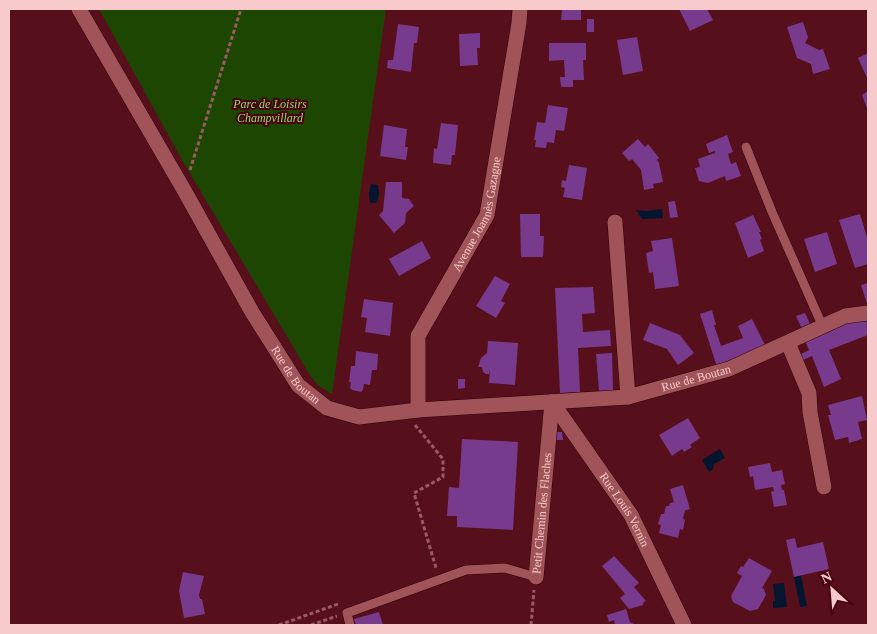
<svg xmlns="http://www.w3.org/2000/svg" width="877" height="634" font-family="'Times New Roman',serif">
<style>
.green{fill:#1d4602}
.water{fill:#04152f}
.building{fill:#773a8c}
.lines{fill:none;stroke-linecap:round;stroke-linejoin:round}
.lane-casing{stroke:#330009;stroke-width:10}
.street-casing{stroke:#330009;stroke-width:16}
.path{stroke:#995c64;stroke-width:3;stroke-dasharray:4 2.5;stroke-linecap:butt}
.lane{stroke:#a05358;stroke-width:9}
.street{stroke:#a05358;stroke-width:15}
.labels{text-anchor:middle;stroke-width:4;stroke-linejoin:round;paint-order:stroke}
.park-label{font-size:12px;font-style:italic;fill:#8ddd68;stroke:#4a0212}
.street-label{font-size:12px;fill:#f7cbcc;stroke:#4a0212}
</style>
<rect width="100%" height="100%" fill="#570f1c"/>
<path class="green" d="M99,9H386L332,394L319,386L311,377L182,160Z"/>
<path class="water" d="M371,184L378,185L379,194L377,203H370L369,194Z
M662,209L663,218L642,219L636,210L646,211Z
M720,449L725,458L714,464L713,469L709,472L702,460Z
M801,575L807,606L800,607L794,577Z
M784,583L787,607L773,608V601H775L773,584Z"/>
<path class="building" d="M562,9H581V20H561Z
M679,9H707L713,20L690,31Z
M587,19H594V32H587Z
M803,22L808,37L805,43L819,50L823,49L830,69L813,74L811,64L797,58L787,27Z
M398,24L419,27L417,43H414L411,72L387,68L388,60H393Z
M480,33V48H477L478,65L460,66L459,34Z
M637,37L643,71L623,75L617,40Z
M549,43H586V60H583L584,80H573V87H561L560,77H565L564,60L549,61Z
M868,53V80L858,58Z
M868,91V111L862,95Z
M548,105L568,108L564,131L556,130L554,143L547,142L546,148L535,147L536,140H534L537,122L545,123Z
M441,123L458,125L455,155H452L451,165L433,163L434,148L437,149Z
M384,125L407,129L405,147H408L406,160L380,156Z
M727,135L733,152L728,154L731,164L736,162L741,176L726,181L725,176L708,183L699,181L695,168L700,167L698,159L715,153V151L709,153L706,144Z
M638,139L645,147L648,144L659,158L657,160L659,163L663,182L653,184L654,188L644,190L641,170L632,159L629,161L622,153Z
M569,165L587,168L582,200L563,197L565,188L561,187L562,180L566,181Z
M386,182H402V198L409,199L414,206L406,213L405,223L394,233L379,215L383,211Z
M675,201L678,217L670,218L668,202Z
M520,214H540V236H544L543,257H521Z
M860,214L868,241V264L855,268L839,220Z
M753,215L761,232H759L762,239L760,240L764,251L748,258L735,223Z
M827,232L837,264L815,272L804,239Z
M672,238L679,286L655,289L653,272L649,273L646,253L653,251L651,241Z
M422,241L431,258L399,276L389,259Z
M495,276L510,284L501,301L505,303L496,318L476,306Z
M868,283V303L867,304L861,285Z
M593,287L595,313L582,314L583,332L610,330L611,346L578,348L580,392L560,393L555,288Z
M364,299L393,303L390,336L365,332L367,318L361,317Z
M712,310L716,325H714L721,346L743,338L738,326L752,319L766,347L717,367L700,314Z
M805,313L810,324L801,327L796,316Z
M865,316H868V335L829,350L841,379L824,387L812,356L801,361L799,355L809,350L805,341Z
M650,323L680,335L694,353L678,365L667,349L643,340Z
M488,341L518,343L515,385L489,383L490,369L489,374H486L483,372L482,367H478L481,358L487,353Z
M356,351L378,354L377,370H372L370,385L364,384L363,390L361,392L352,390L350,388L351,382H349L351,366H355Z
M612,353L613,390L599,391L596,354Z
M458,379H465V388L458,389Z
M862,396L867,420L858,422L862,439L849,443L848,437L835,440L828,415H831L828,405Z
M688,418L700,438L690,445L692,447L684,452L682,449L672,456L659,435Z
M555,432H562L563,440H554Z
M462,439L518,442L513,530L457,527V516H447L449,487L459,488Z
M770,463L772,472L782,470L785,484L781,485L782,490H784L787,505L774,507L771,492L774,491L773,487L755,490L753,476L750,477L748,467Z
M683,485L690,509L684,511H685L683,519L685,520L683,530L680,529L678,538L659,533L661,525L658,524L661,514H664L666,506H669L670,503L674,502L670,489Z
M795,538L797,548L823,542L829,569L794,577L786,540Z
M614,556L639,583L634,587L646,601L643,603V605L629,609L620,598L625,594L602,566Z
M749,558L772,571L762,588L764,589L766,595L758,609L750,611L733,602L731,596L742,576L737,573L741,566L743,567Z
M183,572L204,576L199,595L200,599H202L205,614L184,618L179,591Z
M626,609L630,622L636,625H615L614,620L609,622L607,615Z
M379,612L383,625H356L354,619Z"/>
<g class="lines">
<defs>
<path id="lane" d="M746,147L772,212L823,327
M350,625L347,613L466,570L505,568L536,577"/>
<g id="street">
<path id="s1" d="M79,9L184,190L252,312L298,385L327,408L359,417L418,410L628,397L729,369L845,316L868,313"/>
<path d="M615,222L628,397"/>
<path d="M788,343L809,393L810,412L824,487"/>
<path id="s2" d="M552,402L631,515L684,625"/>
<path id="s3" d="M418,410V336L487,215L519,23L520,9"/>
<path id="s4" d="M536,577L552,402"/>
</g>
</defs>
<use href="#lane" class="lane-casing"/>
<use href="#street" class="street-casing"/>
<path class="path" d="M190,170L241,9
M415,425L443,459V477L414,493L436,568
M279,625L338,604
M311,625L337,616
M531,625L534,590"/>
<use href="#lane" class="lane"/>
<use href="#street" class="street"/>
</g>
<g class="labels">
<g class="park-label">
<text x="270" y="108">Parc de Loisirs<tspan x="270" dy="14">Champvillard</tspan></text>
</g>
<g class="street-label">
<text dy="4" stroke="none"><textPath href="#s3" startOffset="211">Avenue Joannès Gazagne</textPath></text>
<text dy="4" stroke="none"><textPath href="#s1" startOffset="426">Rue de Boutan</textPath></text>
<text dy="4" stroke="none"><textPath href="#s1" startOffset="846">Rue de Boutan</textPath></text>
<text dy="4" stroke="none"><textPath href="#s2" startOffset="130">Rue Louis Vernin</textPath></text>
<text dy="4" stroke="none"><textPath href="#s4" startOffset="64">Petit Chemin des Flaches</textPath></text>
</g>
</g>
<rect width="877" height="634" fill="none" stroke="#f7cbcc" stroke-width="20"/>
<g transform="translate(832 589) rotate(334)" stroke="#4a0212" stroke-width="4" paint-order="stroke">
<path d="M0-4L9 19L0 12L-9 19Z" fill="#f7cbcc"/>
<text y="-8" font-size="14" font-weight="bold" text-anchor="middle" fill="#f7cbcc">N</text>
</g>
</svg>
